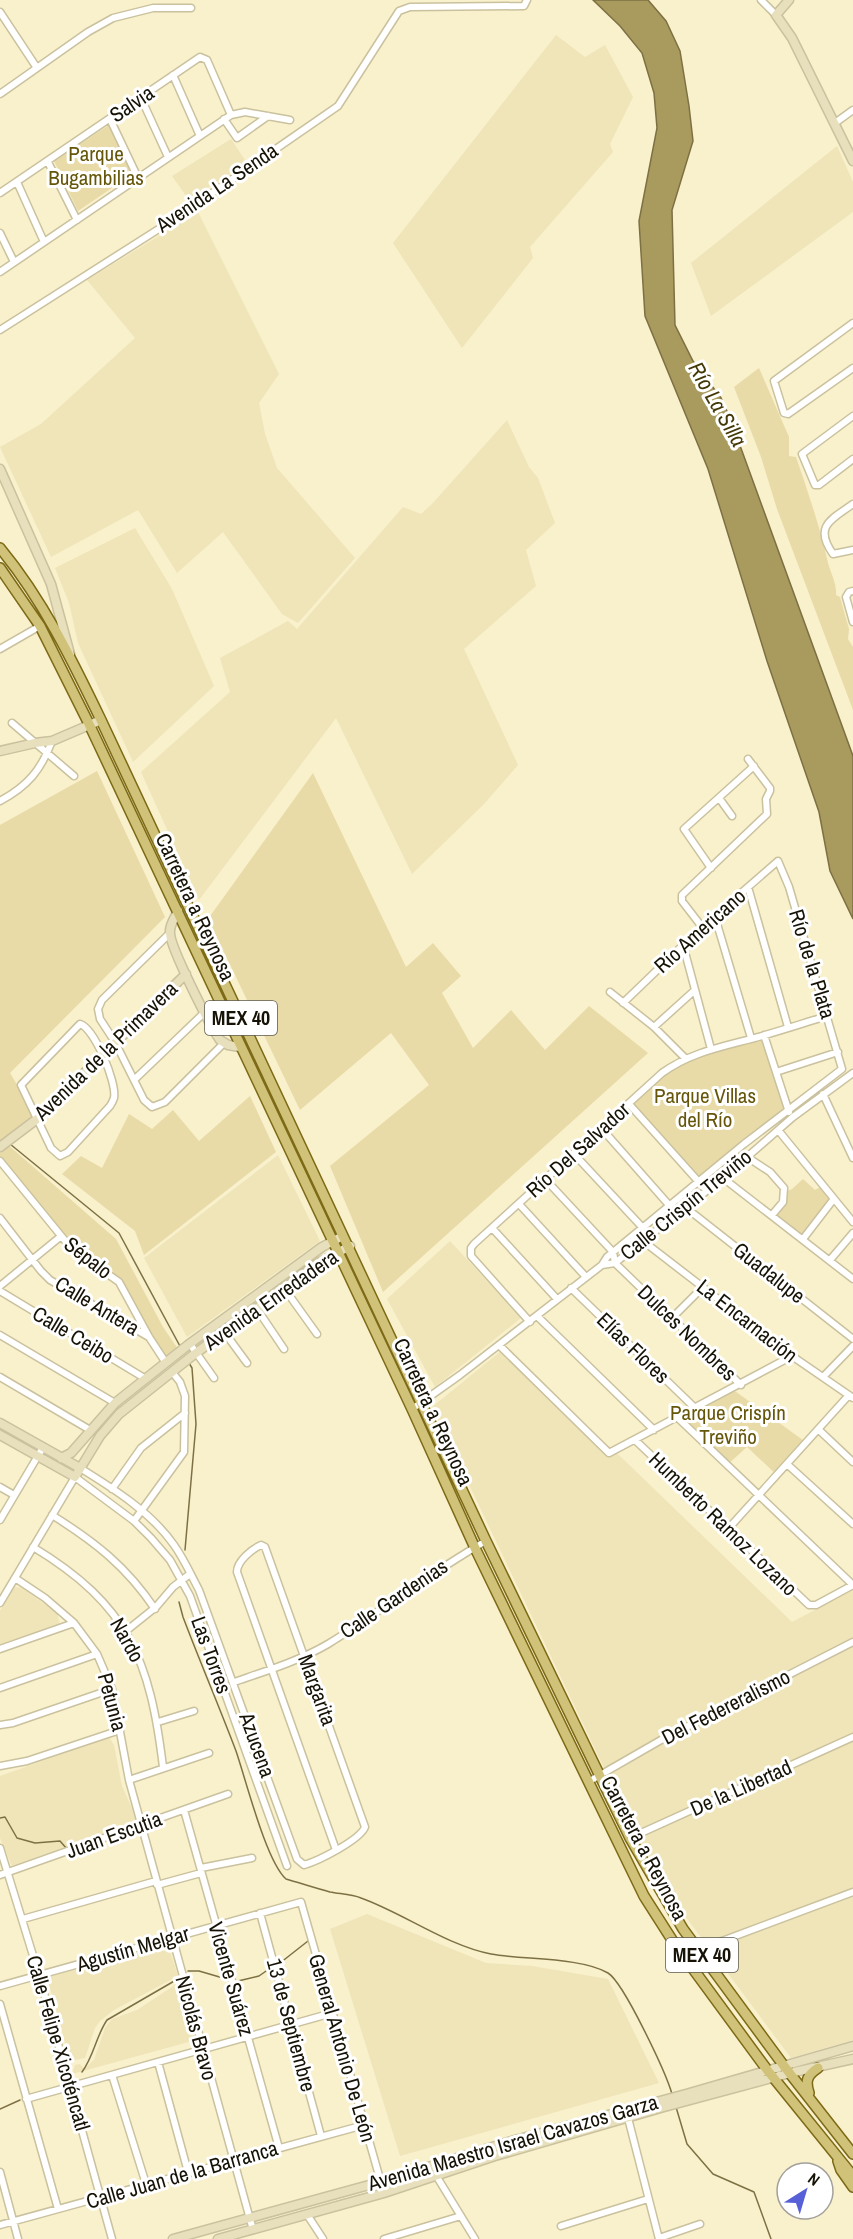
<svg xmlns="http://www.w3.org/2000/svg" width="853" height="2239" font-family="'Archivo Narrow',sans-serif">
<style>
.built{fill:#efe5b9}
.green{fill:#e8dba7}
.water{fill:#a99a5e;stroke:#7d7144;stroke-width:1.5}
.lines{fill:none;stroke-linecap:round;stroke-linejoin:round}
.stream{stroke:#7d7144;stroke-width:1.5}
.street-casing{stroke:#cac19e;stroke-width:9}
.secondary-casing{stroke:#cac19e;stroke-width:11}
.primary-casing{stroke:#7c6a16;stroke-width:12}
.street{stroke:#fff;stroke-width:6}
.secondary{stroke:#e8e0bc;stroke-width:8}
.primary{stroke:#d1c279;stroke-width:9}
.labels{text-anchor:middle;stroke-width:6;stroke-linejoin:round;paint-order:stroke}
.shield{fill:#fff;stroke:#5c5951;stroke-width:1.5}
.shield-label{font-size:20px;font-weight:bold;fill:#161206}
.street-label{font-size:21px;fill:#161206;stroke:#fff}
.park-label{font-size:21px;fill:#66560a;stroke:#fff}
.water-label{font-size:22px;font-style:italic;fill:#443906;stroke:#fff}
</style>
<rect width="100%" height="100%" fill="#f9f0cc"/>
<path class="built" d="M556,35L585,57L605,45L633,97L610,144L613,152L530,247L533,258L462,348L393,243Z
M231,139L247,163L189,200L172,176Z
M837,146L853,182V212L711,316L691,263Z
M198,212L279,374L259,403L265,434L277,468L355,558L298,623L282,614L223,532L177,573L138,510L51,557L0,447L41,424L135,338L87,280Z
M507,420L529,467L538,478L555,523L526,550L536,586L464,649L518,765L484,804L412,874L336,718L199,900L141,772L230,692L220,658L288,621L297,629L403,507L421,514L432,504Z
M135,528L172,589L214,686L133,762L78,643L69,603L55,568Z
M278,1155L320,1241L187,1337L144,1258Z
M450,1241L521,1318L435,1387L387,1299Z
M501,1351L621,1457L792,1622L853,1590V2040L791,2058L656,1877L432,1407Z
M14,1587L22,1588L57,1613L60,1624L0,1644V1611Z
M109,1737L114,1745L122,1786L138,1822L12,1867L0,1838V1776Z
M367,1914L486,1963L532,1966L608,1979L659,2083L400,2156L330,1929Z
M168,1945L178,1976L114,2010L100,2021L95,2028L85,2058L70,2061L47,1977Z
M178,1983L196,2040L72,2074L75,2065L80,2064L84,2069L94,2060L105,2028L112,2019L137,2010Z"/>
<path class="green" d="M109,125L134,173L78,211L54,161Z
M759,368L789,437V456L796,457C808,492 820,527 828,563C831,574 837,584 836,595L840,597L849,629L848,639L853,647V710L777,509L761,457L734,387Z
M97,771L165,917L10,1073L35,1115L8,1139L0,1143V825Z
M313,773L406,967L433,943L461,976L442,993L473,1048L511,1010L545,1050L589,1006L648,1053L383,1292L330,1166L429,1085L391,1033L300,1110L208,919Z
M764,1035L788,1110L698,1181L629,1104L676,1063Z
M250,1096L276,1152L144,1255L135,1231L62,1174L81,1156L102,1168L129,1114L152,1129L173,1110L199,1141Z
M7,1144L116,1239L163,1327L180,1352L166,1363L122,1287L71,1248L0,1161V1147Z
M803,1179L815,1190L822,1186L833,1200L803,1239L772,1215L781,1206L785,1192L792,1189Z
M732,1389L807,1443L778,1476L747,1447L727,1465L678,1418Z"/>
<path class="water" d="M593,0H648L666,21L680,51L689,106L693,141L672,210L675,325L693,361L721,398L730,418L853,756V919L830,871L819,812L767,661L708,469L645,316L639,221L657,128L654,93L642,53L620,26Z"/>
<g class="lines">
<path class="stream" d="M10,1144L119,1233L181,1348
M185,1550L196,1424L192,1368L189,1363
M179,1602L183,1617C200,1662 219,1706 236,1751C246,1780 266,1861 286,1879C300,1883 315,1888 330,1892C340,1894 351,1894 361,1898C403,1913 448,1946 491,1954C522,1960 581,1957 608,1973C624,1983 666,2073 672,2094
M0,1818L5,1817L17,1838L35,1843L60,1841L67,1849
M280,1963L308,1941
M188,1971H199L223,1978
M238,1981L259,1976L269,1969
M82,2072C94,2056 96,2036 107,2020L176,1980
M676,2107L687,2144L713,2174L754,2192L771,2239
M0,2109L20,2100"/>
<defs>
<path id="street" d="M761,0L776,15
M0,12L37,68
M173,75L200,136
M0,94L88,32L113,18L153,8H191
M141,98L168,157
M110,119L138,178
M224,119L237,138L268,116
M835,123L853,110
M48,162L77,220
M17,182L44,242
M0,193L200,57L207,60L231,115
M0,233L14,262
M0,272L231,115L245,112L290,120
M853,323L774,381L784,413L788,414L853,368
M0,330L176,218L338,106L399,11L410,7L524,6L527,0
M853,416L802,454L815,485H819L853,459
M853,504C832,519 813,526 833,554L853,550
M853,591L849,592L846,597L853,622
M0,649L40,626
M12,723L74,776
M719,798L732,816
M0,801C28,786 41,770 52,741
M711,868L684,829L754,766
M748,887L788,1027
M715,917L751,1038
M702,927L682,901V895L767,814L766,799L770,791V788L748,759
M169,934L102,1000L98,1009L100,1019L115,1042L144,1100L152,1107L165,1102L224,1043
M683,945L711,1049
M610,992L654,1027L685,1058
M80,1024C94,1028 117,1082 114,1098C113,1101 112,1103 110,1106L68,1152L60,1156L51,1148L21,1085Z
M654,1027L695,990
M764,1035L789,1112
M776,1072L838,1052
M134,1080L205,1012
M823,1094L853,1158
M629,1104L706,1190
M602,1129L669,1205
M778,1130L853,1222
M574,1154L642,1227
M747,1157L770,1172L784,1188L783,1202L772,1215
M0,1161L71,1248L119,1282L149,1337L166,1363
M723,1178L853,1279
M546,1180L613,1252L615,1263L741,1385
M519,1204L586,1277
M685,1207L853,1339
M0,1218L41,1271L50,1280L147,1336
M492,1228L557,1299
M803,1239L833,1200
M643,1241L792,1356L853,1398
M830,1260L853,1233
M602,1265L615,1263L723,1178L793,1117L853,1073
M0,1286L60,1237
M284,1288L317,1334
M571,1288L696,1409
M0,1291L146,1379
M257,1309L284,1349
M537,1316L654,1430
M671,1319L703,1287
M530,1322L471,1256V1248L474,1244L662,1073C694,1050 728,1046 765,1035C786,1029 807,1022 827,1016
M225,1333L247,1363
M0,1335L115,1403
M190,1344L214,1378
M499,1345L609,1453L792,1356
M0,1377L90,1430
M823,1377L853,1346
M412,1409L460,1375L602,1265L607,1257L744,1144L842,1069L789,887L778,861L702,927L623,1003
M819,1430L853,1462
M635,1440L809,1605H816L853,1585L678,1418
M788,1465L853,1524
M80,1468C114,1489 151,1512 174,1545C184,1559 191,1575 199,1590L297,1859L304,1865C318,1861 360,1840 365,1827L265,1547L261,1545C252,1549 237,1561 237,1572L336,1850
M0,1487L14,1495
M112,1489L141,1448L185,1413
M52,1515C95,1542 126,1566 155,1609
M0,1520L42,1449
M134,1521L184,1452L185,1396L180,1382L172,1372
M728,1529L849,1395
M33,1547C129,1605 150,1660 163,1767
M15,1578L45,1598L74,1623L97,1654L112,1689L129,1780L253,2230
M0,1603L75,1477L134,1521L151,1538L170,1560L190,1596L287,1866
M126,1631L156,1607L173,1587L190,1574
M0,1649L74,1623
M234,1682C266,1671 299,1661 328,1644C382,1611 431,1572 486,1541
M0,1688L97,1654
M158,1722L194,1711
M0,1725L13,1723L112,1689
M0,1766L27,1761L120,1730
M129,1780L209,1753
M588,1782L661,1740L853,1642
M184,1810L279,2148
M630,1838L853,1737
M0,1848L39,1975L112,2239
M201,1868L252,1858
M0,1875L228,1794
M157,1885L201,1873
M260,1913L321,2136
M23,1919L156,1881
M698,1950L853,1892
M0,1986L301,1902L384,2193
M0,2004L58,2209
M158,2062L188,2172
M112,2075L146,2184
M26,2099L332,2013
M628,2118L659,2239
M0,2172L18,2239
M437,2177L475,2239
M308,2216L323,2239
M0,2225L364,2125
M561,2226L648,2199
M659,2238L700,2224
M384,2239L461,2216"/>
<path id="secondary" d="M789,0L776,15L792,38L853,161
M0,469L51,584L70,654
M0,751L35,743L52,741L101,720
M178,911C175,918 169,925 170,933C170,947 210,1026 220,1040L228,1045L240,1047
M0,1147L37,1119L186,974
M0,1423L80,1468
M0,1435L75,1477L100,1436L119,1414L192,1356L320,1262L350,1246
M61,1458L71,1453L115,1403L188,1345L322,1247L339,1238
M173,2239L380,2182L515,2140L686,2094L853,2046
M218,2239L384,2193L495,2156L664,2107L790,2073L853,2059"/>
<path id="primary" d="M0,548C43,600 72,660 101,720L486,1541L630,1838L683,1929L784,2066L853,2154
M0,568L40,626L89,724L412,1409L475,1548L644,1896L674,1943L768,2071L853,2176
M809,2093C805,2081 807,2075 818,2068
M838,2161L841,2170L853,2187"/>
</defs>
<use href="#street" class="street-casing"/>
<use href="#secondary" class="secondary-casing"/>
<use href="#primary" class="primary-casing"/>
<use href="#street" class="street"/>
<use href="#secondary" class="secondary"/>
<use href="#primary" class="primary"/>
</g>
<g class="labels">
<g class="shield">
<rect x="205" y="1001" width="72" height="34" rx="4.5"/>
<rect x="666" y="1938" width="72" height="34" rx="4.5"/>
</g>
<g class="shield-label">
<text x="241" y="1025">MEX 40</text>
<text x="702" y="1962">MEX 40</text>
</g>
<g class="street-label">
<text transform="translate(132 104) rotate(-34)" y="7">Salvia</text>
<text transform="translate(217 188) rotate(-34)" y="7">Avenida La Senda</text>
<text transform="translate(195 907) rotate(65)" y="7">Carretera a Reynosa</text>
<text transform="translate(700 931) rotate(-42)" y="7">Río Americano</text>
<text transform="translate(812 964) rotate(73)" y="7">Río de la Plata</text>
<text transform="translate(106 1051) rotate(-44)" y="7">Avenida de la Primavera</text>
<text transform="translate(578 1150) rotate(-42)" y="7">Río Del Salvador</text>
<text transform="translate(686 1205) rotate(-39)" y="7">Calle Crispín Treviño</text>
<text transform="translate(88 1258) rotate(38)" y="7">Sépalo</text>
<text transform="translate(769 1273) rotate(38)" y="7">Guadalupe</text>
<text transform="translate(271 1300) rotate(-35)" y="7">Avenida Enredadera</text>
<text transform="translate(97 1306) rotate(31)" y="7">Calle Antera</text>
<text transform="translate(747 1321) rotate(38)" y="7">La Encarnación</text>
<text transform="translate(687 1333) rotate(44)" y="7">Dulces Nombres</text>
<text transform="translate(73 1335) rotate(31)" y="7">Calle Ceibo</text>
<text transform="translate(633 1348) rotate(44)" y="7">Elías Flores</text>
<text transform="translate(433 1412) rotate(65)" y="7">Carretera a Reynosa</text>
<text transform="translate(723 1524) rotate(44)" y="7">Humberto Ramoz Lozano</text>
<text transform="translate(394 1599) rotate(-34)" y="7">Calle Gardenias</text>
<text transform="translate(127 1640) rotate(61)" y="7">Nardo</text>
<text transform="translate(211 1655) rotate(70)" y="7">Las Torres</text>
<text transform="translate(317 1690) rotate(70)" y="7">Margarita</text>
<text transform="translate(112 1702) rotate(75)" y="7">Petunia</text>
<text transform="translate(726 1707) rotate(-27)" y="7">Del Federeralismo</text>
<text transform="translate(257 1745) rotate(70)" y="7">Azucena</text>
<text transform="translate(741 1788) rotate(-24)" y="7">De la Libertad</text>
<text transform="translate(114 1835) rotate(-20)" y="7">Juan Escutia</text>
<text transform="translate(644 1848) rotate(62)" y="7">Carretera a Reynosa</text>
<text transform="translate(133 1949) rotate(-16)" y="7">Agustín Melgar</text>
<text transform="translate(231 1979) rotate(74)" y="7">Vicente Suárez</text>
<text transform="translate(291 2025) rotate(75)" y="7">13 de Septiembre</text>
<text transform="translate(196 2028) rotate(75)" y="7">Nicolás Bravo</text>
<text transform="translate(58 2043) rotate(74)" y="7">Calle Felipe Xicoténcatl</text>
<text transform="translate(342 2048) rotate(74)" y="7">General Antonio De León</text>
<text transform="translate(513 2143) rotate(-16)" y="7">Avenida Maestro Israel Cavazos Garza</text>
<text transform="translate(182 2175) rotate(-16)" y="7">Calle Juan de la Barranca</text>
</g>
<g class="park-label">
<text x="96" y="161">Parque<tspan x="96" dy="24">Bugambilias</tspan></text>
<text x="705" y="1103">Parque Villas<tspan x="705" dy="24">del Río</tspan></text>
<text x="728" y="1420">Parque Crispín<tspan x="728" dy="24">Treviño</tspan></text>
</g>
<g class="water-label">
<text transform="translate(718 404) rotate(60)" y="8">Río La Silla</text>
</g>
</g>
<g transform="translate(805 2191) rotate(37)"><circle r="28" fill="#ffffff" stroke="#a2a09b" stroke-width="1.5"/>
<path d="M0-4.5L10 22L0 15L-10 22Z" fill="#5860d8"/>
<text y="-9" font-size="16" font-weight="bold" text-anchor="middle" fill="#161206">N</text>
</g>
</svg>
